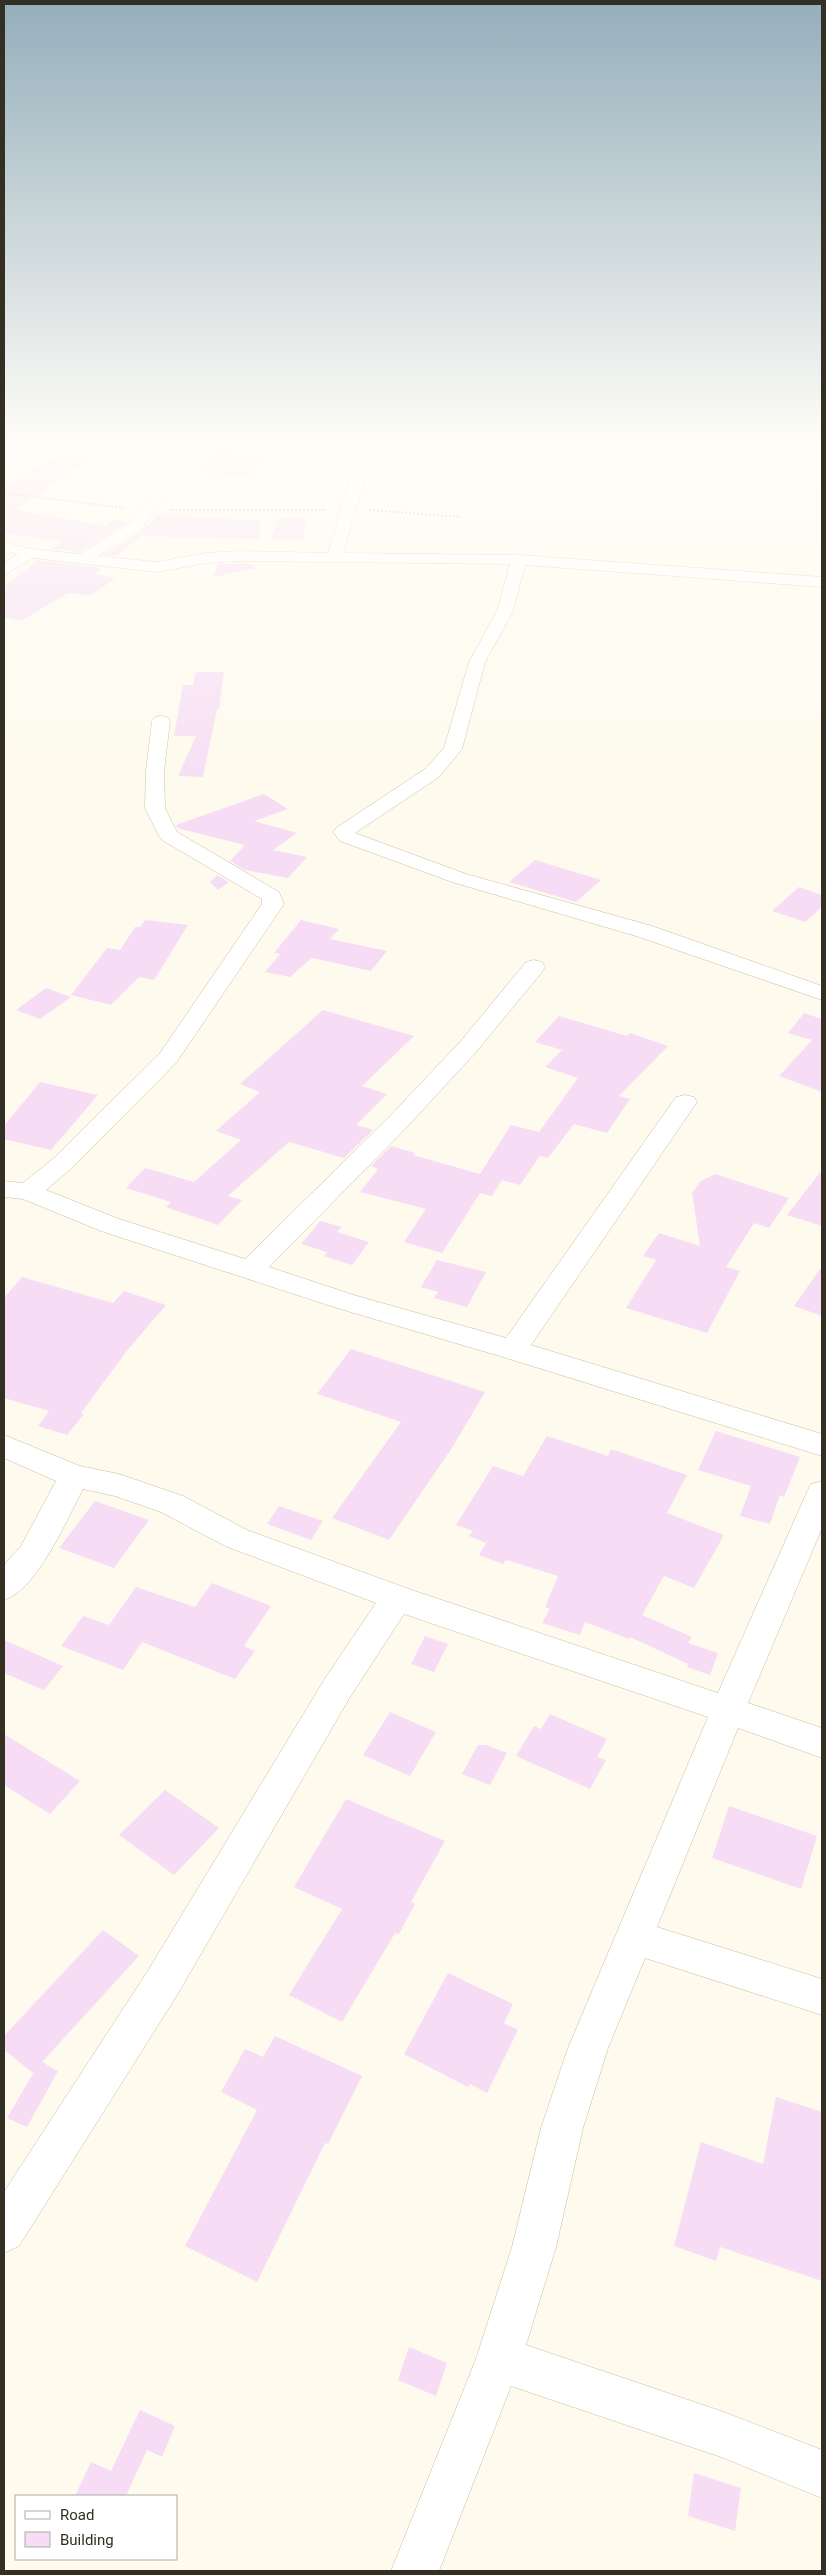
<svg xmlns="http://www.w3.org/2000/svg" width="826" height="2575" font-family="Roboto,sans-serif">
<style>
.building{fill:#f6ddf5}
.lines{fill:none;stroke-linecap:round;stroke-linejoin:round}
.minor-casing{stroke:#c8bd9f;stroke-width:1}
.path{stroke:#bdb9ac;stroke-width:2;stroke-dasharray:2 2;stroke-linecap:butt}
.minor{fill:#fff;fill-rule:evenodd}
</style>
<rect width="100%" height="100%" fill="#fefaed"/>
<path class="building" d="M81,443H108L109,445L104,449L75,446Z
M212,450L268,453L251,476L197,473Z
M58,456L90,459L16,510L106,526L114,520L129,522L80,552L52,549L62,542L4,533V487Z
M157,515L261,521L260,539L182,538L143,535L146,532L116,556L104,555L141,532L146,525H150Z
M280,517L307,518L303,540L270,539Z
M38,560L102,568L95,574L116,578L90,596L68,593L21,621L4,617V587Z
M248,563L256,568L213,577L218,564Z
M196,672H224L219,709H217L203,777L178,776L196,736H174L183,685H193Z
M264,794L288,809L254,821L297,833L273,850L307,857L288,878L245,870L230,861L245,845L177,828L176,825Z
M535,860L601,880L576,902L509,882Z
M217,875L229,882L218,890L210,882Z
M799,887L822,895V907L805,922L772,911Z
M145,920L188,925L154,980L139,977L111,1005L71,995L107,948L120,950L135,927H140Z
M301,920L339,929L330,939L387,951L371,971L312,958L290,977L265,972L280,954L274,953Z
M46,988L71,997L40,1019L16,1010Z
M323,1010L414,1036L362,1086L387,1094L356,1125L373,1130L344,1158L289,1142L228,1196L242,1200L218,1225L166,1207L171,1202L126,1188L145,1168L194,1182L241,1140L216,1131L260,1092L240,1084Z
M804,1013L822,1019V1092L779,1076L812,1040L788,1033Z
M559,1016L627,1036L630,1033L668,1046L619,1096L630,1099L607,1133L574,1124L548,1158L540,1156L520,1185L502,1180L492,1196L480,1193L442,1253L404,1242L426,1209L360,1192L378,1169L371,1166L391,1146L415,1153L413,1155L480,1174L511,1125L539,1132L578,1078L545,1067L562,1050L535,1042Z
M40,1082L98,1095L51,1150L4,1139V1126Z
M822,1170V1226L787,1215Z
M715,1174L789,1198L769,1228L754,1223L726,1267L740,1271L707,1333L626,1308L656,1260L643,1256L659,1233L700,1246L692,1193L701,1181Z
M320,1221L342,1227L337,1232L369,1242L352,1265L324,1256L327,1252L301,1244Z
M437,1260L486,1272L467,1307L434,1298L438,1292L421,1287Z
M822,1266V1316L794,1306Z
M22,1277L113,1303L124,1291L166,1305L126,1352L81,1413L84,1414L67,1435L38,1426L49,1411L4,1398V1298Z
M351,1349L485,1392L452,1448L389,1540L332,1518L401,1422L317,1394Z
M716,1431L800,1457L784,1497L780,1495L770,1524L740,1516L751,1486L698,1470Z
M547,1436L608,1456L611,1449L687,1475L667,1513L724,1535L694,1588L664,1576L642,1615L692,1637L688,1643L718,1653L710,1675L687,1667L688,1664L630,1637L629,1639L585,1622L580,1635L542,1623L550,1609L545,1607L558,1576L506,1560L503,1564L479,1555L486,1543L469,1536L473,1531L456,1525L493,1466L523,1476Z
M95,1501L149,1520L114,1568L59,1548Z
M279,1506L323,1521L311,1540L267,1524Z
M212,1583L271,1606L244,1646L255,1651L235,1679L142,1642L123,1670L61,1646L83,1616L109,1625L136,1587L195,1607Z
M425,1636L448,1644L434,1672L411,1664Z
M4,1640L63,1666L44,1690L4,1673Z
M390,1712L436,1732L410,1776L363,1755Z
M550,1714L607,1739L597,1757L606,1760L590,1789L516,1756L534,1726L541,1729Z
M4,1734L80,1781L50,1814L4,1785Z
M478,1745H486L507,1753L490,1785L462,1774Z
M165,1790L219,1828L174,1875L119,1835Z
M346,1799L445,1841L411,1902L415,1904L399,1934L395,1933L342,2022L289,1995L342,1909L294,1887Z
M729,1806L817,1836L801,1889L712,1858Z
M103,1930L139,1956L42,2062L58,2071L27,2127L7,2118L35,2070L33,2073L4,2050V2036Z
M448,1973L513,2004L504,2023L518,2030L487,2093L470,2084L468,2087L404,2054Z
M275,2036L362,2076L328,2144L325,2143L257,2282L185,2246L257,2110L221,2092L245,2049L263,2057Z
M776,2097L822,2112V2281L720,2247L716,2261L674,2246L701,2142L763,2164Z
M409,2347L447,2363L436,2396L398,2380Z
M140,2410L175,2426L162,2457L147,2450L126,2496H75L91,2462L111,2471Z
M694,2473L741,2488L735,2531L688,2516Z"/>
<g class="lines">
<defs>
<path id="minor" d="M14,443L179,457L190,443H204L140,530L98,556L157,562L206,553L239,551L328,553L361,443H375L343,553L519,555L822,577V587L525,565L513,611L485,662L462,749L439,777L355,833L466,874L652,926L822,986V1000L636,936L452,882L340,841L333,832L336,828L425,769L444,748L469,662L497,611L510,564L239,561L206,563L157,572L33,558L4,575V563L18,554L4,551V542L31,549L80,554L130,524L174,465L18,450L11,446Z
M596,443H610L617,462L615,465H605Z
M812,443H822V447L814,446Z
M161,716L167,717L170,721L164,771L165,808L177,832L279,892L284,904L176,1063L72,1168L46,1190L119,1219L245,1259L389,1117L460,1042L526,962L534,960L542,962L545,967L542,972L476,1052L407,1127L269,1267L357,1296L506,1338L676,1097L685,1095L694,1097L697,1102L531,1345L822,1434V1456L503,1357L337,1308L101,1231L23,1199L4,1197V1181L23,1183L54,1158L160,1053L262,904V899L162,840L159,836L145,808L146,771L152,721L155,717Z
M4,1435L80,1466L119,1474L183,1496L247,1530L409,1589L718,1693L807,1492L811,1484L822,1481V1528L748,1703L822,1728V1758L738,1728L657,1927L822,1979V2015L645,1958L608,2048L583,2128L556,2247L526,2345L721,2411L822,2450V2498L721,2457L511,2386L439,2571H391L476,2359L512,2247L541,2128L568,2048L708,1717L404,1614L350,1697L177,1995L19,2246L4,2253V2192L149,1969L326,1677L376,1603L225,1546L161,1512L115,1496L83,1489C67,1519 37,1590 4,1600V1565L21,1546L56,1481L4,1458Z"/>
</defs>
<use href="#minor" class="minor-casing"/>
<path class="path" d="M4,493L125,508
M171,510H327
M369,510L460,517"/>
<use href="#minor" class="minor"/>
</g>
<linearGradient id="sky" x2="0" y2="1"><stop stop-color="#94aebb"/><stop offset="0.55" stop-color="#fffdf7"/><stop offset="1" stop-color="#fffdf7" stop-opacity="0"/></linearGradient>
<rect width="826" height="803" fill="url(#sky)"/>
<rect width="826" height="2575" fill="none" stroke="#342f23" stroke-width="10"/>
<rect x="15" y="2495" width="162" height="65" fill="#ffffff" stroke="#aeaca7"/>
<rect x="25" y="2511" width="25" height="8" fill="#ffffff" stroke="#aeaca7"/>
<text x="60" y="2520" font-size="15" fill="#342f23">Road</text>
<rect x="25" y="2532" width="25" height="15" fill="#f6ddf5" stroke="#aeaca7"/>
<text x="60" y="2545" font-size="15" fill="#342f23">Building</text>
</svg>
